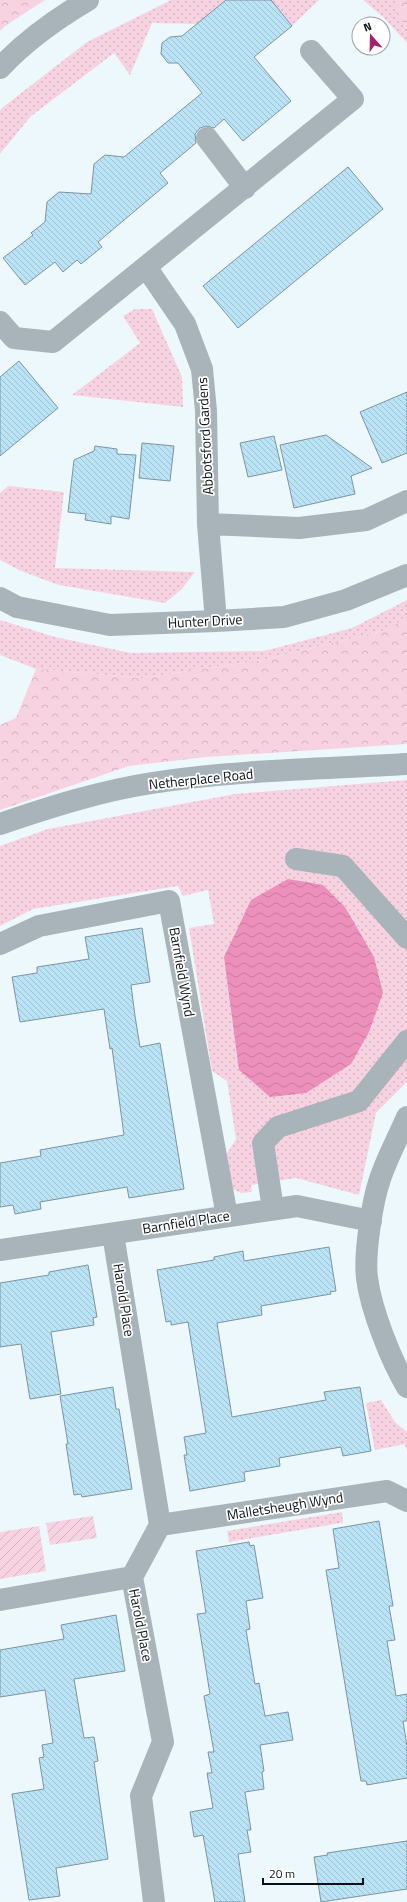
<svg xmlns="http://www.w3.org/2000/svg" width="407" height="1902" font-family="'Titillium Web',sans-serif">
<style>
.grass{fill:url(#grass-dots)}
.forest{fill:url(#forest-crowns)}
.garden{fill:url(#garden-furrows)}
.water{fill:url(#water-waves)}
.building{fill:url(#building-back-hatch);stroke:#7c94a0}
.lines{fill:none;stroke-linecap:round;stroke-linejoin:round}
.minor{stroke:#a8b4b9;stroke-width:22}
.labels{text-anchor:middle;stroke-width:3.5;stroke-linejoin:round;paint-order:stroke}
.street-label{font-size:14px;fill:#081115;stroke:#fff}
</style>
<defs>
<pattern id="grass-dots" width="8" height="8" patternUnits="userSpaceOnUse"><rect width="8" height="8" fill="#f7d3e2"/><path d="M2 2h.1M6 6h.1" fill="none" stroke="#d2b4c1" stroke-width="1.8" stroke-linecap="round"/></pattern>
<pattern id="forest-crowns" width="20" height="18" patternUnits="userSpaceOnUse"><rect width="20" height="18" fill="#f7d3e2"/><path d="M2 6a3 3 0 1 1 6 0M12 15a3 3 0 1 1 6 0" fill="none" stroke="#d2b4c1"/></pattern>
<pattern id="garden-furrows" width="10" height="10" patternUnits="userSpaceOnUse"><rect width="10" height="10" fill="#f7d3e2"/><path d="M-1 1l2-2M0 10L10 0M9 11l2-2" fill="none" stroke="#d2b4c1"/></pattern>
<pattern id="water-waves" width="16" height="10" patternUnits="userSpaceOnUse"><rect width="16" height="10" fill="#ec8fba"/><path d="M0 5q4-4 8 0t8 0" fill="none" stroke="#c97a9f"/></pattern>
<pattern id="building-back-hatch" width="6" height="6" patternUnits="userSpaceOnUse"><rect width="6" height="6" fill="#bae3f5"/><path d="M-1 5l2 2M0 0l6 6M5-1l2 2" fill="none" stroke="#9ec2d1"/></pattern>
</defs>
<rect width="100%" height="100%" fill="#edf8fd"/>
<path class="grass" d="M171,0H319L292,26L152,23L130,75L114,53L30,117L0,154V111L2,108L87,42Z
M363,0H407V43L383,17Z
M135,309H152L182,377L183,407L72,395L140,343L123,316Z
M8,486L64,492L55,568L195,572L182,589L165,603L59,585L21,571L0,560V493Z
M407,600V615L390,629L263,660L142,678L36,669L0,655V620L55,637L131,653L264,651L352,628Z
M407,780V1082L376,1113L359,1195L296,1178L251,1185L252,1192L241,1193L233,1189L226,1155L236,1139L227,1081L212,1071L189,928L214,924L208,890L183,896L178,886L33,909L0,926V846L48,829L235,794Z
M381,1400L395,1422L407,1432V1452L405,1444L375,1450L366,1403Z
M342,1512L343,1523H341L229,1542L227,1531Z"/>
<path class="forest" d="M0,0H45L5,26L0,31Z
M403,0H407V26L396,17L397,6Z
M407,615V744L206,757L129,766L0,810V725L16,718L36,669L142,678L263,660L390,629Z"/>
<path class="garden" d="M93,1516L97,1538L50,1545L46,1523Z
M39,1526L46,1571L0,1579V1532Z"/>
<path class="water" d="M288,879L323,885L345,907L374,957L383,993L369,1032L351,1064L306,1093L270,1097L239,1070L224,957L251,900Z"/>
<path class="building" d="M226,0H271L292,26L254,57L291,101L243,141L224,119L214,128L206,126L200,128L195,134L196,143L160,173L168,183L98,242L102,247L81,264L77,260L63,272L55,262L25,285L3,258L33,235L31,233L45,222L47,202L59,192L91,194L94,164L105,155L124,157L202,93L178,63H168L161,54L162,43L170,37L182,36Z
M348,167L383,209L238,328L203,286Z
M19,361L58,408L0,456V377Z
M407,392V453L382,463L360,412Z
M326,435L372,468L351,476L355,494L294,508L280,445Z
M274,436L282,470L248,477L240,443Z
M142,443L174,446L170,481L139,478Z
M95,446L117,449V454L136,455L129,519L111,516V524L85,520L86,514L68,512L74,460L94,451Z
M142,928L150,982L131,985L135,1016L140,1047L160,1043L184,1189L129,1198L127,1187L40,1202L41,1209L15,1214L13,1205L0,1207V1163L41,1156L40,1150L124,1135L112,1048L110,1049L104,1009L20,1022L12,977L37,973V967L89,959L85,937Z
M329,1247L336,1291L330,1292L331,1294L261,1306L262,1315L217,1323L232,1417L326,1400L324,1392L360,1387L371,1451L343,1456L341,1447L279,1458L280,1466L244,1472L245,1481L190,1491L184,1455H187L184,1437L206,1433L188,1322L171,1325V1321L166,1322L157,1270L214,1260V1257L243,1251L244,1261Z
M88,1265L97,1317L93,1318L94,1325L51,1332L61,1394L30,1399L21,1344L0,1347V1283L49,1275V1272Z
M113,1387L116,1409H119L132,1489L82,1497L81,1494L74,1495L66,1444H68L60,1396Z
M379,1521L393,1606H389L395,1640L387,1641L396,1696L407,1694V1721H403L407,1746V1778L367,1785L366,1781H361L326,1570L339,1568L333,1529Z
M249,1542L250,1546L254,1545L263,1598L246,1601L250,1629L246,1630L255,1684L259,1683L265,1716L288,1712L293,1740L260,1745L264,1771L262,1772L264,1789L245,1792L251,1830H247L251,1852L238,1854L245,1902H215L203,1835L194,1837L190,1812L213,1808L207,1773H212L208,1752H214L204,1696L210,1694L197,1614L206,1613L196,1551Z
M116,1615L125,1671L74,1679L84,1738L94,1737L98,1761L94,1762L108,1859L56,1868L60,1896L29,1900L12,1794L44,1789L39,1758L44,1757L42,1745L53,1743L45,1690L0,1697V1650L64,1639L61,1625Z
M407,1841V1889L321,1902L314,1857L328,1855L327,1853Z"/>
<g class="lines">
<path class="minor" d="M0,68C25,41 56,19 88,0
M207,138L245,188
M146,267L185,324L202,369L206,411L208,524L216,621
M0,322L14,338L53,342L353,99L311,51
M208,524L299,528L366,520L407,501
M0,598L17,607L110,625L216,621L284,617L346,600L407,575
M0,824C50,807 100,791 152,783C236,770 322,769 407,764
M296,859L343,866L407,938
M0,944L39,926L169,901L227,1216
M407,1117C398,1138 387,1158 380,1179C372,1202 364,1255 367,1278C371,1310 391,1360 407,1387
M273,1209L263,1143L278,1127L359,1101L407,1041
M113,1234L160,1525L132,1577L163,1742L141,1796L154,1902
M0,1250L297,1206L371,1221
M160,1525L387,1491L407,1501
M0,1600L132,1577"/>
</g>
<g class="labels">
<g class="street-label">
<text transform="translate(205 436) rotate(-93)" y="5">Abbotsford Gardens</text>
<text transform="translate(205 621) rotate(-3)" y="5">Hunter Drive</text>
<text transform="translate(201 779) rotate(-6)" y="5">Netherplace Road</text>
<text transform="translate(182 972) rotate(80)" y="5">Barnfield Wynd</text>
<text transform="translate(186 1222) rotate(-9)" y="5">Barnfield Place</text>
<text transform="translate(124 1300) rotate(81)" y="5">Harold Place</text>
<text transform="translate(285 1506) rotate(-9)" y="5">Malletsheugh Wynd</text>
<text transform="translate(141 1625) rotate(79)" y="5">Harold Place</text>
</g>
</g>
<g transform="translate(371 36) rotate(340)"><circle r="19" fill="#ffffff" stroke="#9ca0a1"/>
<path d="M0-3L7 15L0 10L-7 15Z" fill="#a6216d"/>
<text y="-6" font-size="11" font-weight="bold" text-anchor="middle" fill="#081115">N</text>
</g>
<path d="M263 1878v6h100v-6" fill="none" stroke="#081115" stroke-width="2"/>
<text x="269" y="1878" font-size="12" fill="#081115" stroke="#ffffff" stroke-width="3" paint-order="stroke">20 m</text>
</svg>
